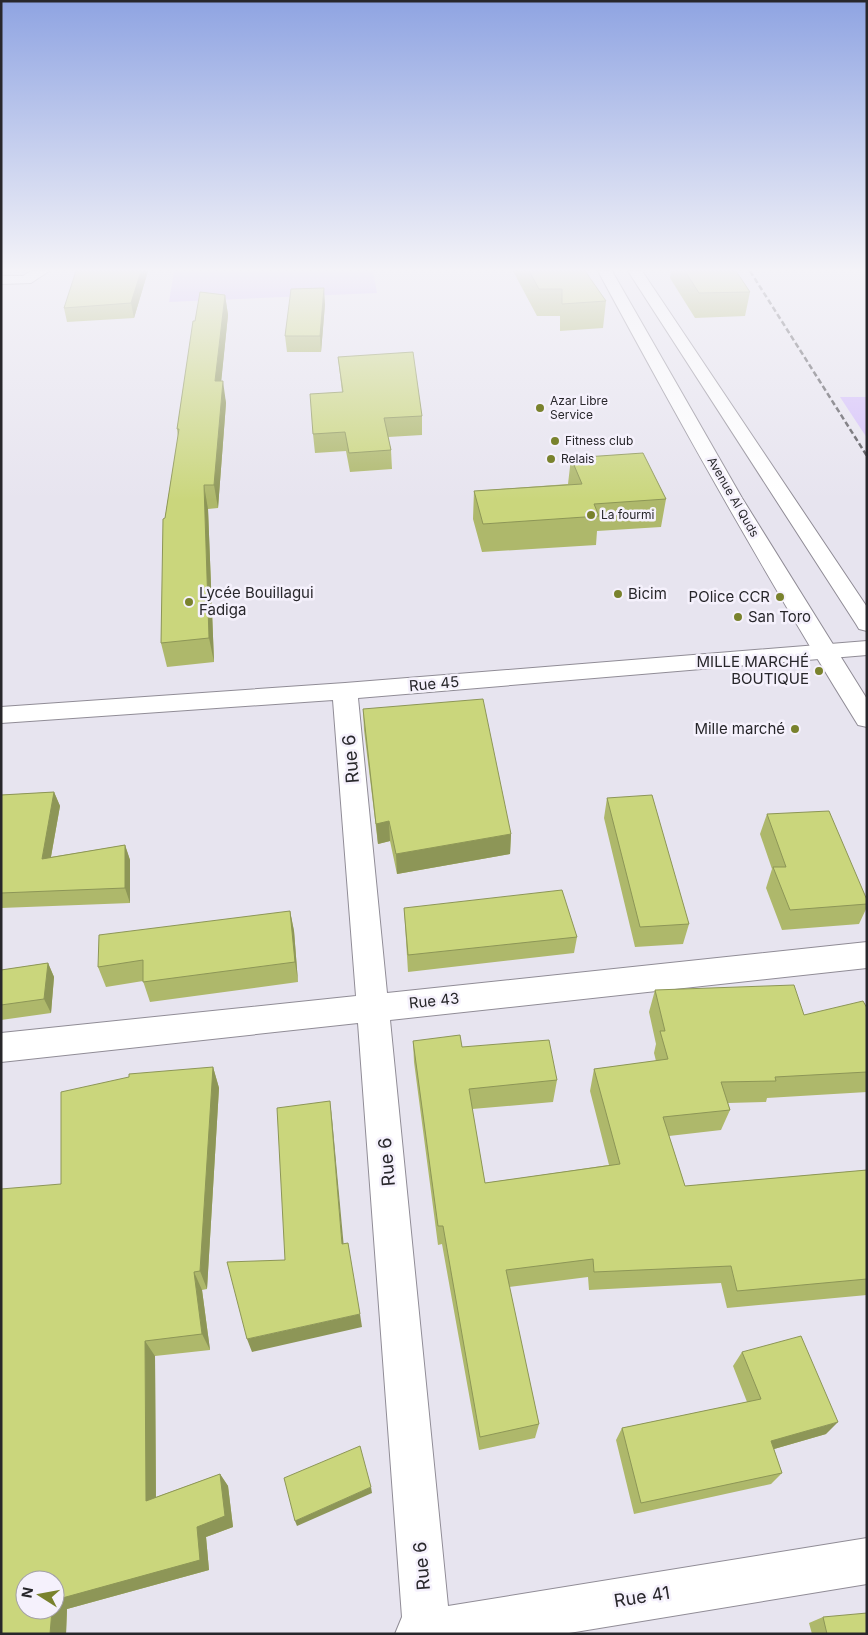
<svg xmlns="http://www.w3.org/2000/svg" width="868" height="1635" font-family="Inter,sans-serif">
<style>
.green{fill:#d4befb}
.lines{fill:none;stroke-linecap:round;stroke-linejoin:round}
.minor-casing{stroke:#908c96;stroke-width:2}
.major-casing{stroke:#908c96;stroke-width:2}
.minor{fill:#fff;fill-rule:evenodd}
.major{fill:#fff;fill-rule:evenodd}
.rail{stroke:#4d4c51;stroke-width:2.5;stroke-dasharray:5.5 3;stroke-linecap:butt}
.wall{fill:#aeb86b}
.shaded-wall{fill:#8d9657}
.building{fill:#cad67c;stroke:#8d9657}
.poi-dot{fill:#79822d;stroke:#f5f1fc;stroke-width:2}
.labels{text-anchor:middle;stroke-width:5;stroke-linejoin:round;paint-order:stroke}
.far-poi-label{font-size:12px;fill:#28272b;stroke:#f5f1fc;text-anchor:start}
.far-street-label{font-size:12px;fill:#28272b;stroke:#f5f1fc}
.poi-label{font-size:15px;fill:#28272b;stroke:#f5f1fc;text-anchor:start}
.street-label{font-size:15px;fill:#28272b;stroke:#f5f1fc}
.near-street-label{font-size:18px;fill:#28272b;stroke:#f5f1fc}
</style>
<rect width="100%" height="100%" fill="#e7e4ef"/>
<path class="green" d="M174,271H373L377,293L169,302Z
M840,397H867V438Z"/>
<g class="lines">
<defs>
<path id="minor" d="M31,271H49L31,283L1,284V276H23Z
M867,641V655L358,698L387,993L867,942V968L390,1020L448,1606L867,1538V1584L563,1634H395L402,1617L358,1023L1,1062V1033L356,996L333,700L1,723V707L345,683Z"/>
<path id="major" d="M598,271H612L742,498L867,699V727L858,725C766,577 681,425 598,271Z
M628,271H642L867,607V631L859,629L856,624Z"/>
</defs>
<use href="#minor" class="minor-casing"/>
<use href="#major" class="major-casing"/>
<use href="#minor" class="minor"/>
<use href="#major" class="major"/>
<path class="rail" d="M750,271L867,456"/>
</g>
<path class="wall" d="M148,271L134,318L67,322L64,308Z
M513,271H585L606,301L603,328L560,331V316H537Z
M671,271H736L750,292L745,316L695,318L670,278Z
M225,295L228,315L221,381L226,403L218,508L208,509L214,662L167,667L161,643L165,518L178,437L177,429L195,321Z
M325,304L321,352H287L285,336Z
M338,357L422,416V435L388,437L391,450L392,469L350,472L346,451L315,453L313,434L342,392Z
M571,458L666,499L661,527L597,531L596,545L482,552L473,519L474,491L568,484Z
M363,709L511,834L510,854L397,874L390,841L378,844L364,730Z
M54,792L60,806L51,857L125,845L130,860V903L1,908V795Z
M607,798L689,924L683,944L635,947L604,818Z
M767,814L867,900V907L859,924L782,930L766,888L772,869L760,834Z
M404,908L577,937L574,953L408,972Z
M290,911L294,931L298,982L150,1002L143,981L106,987L98,967Z
M48,963L54,977L51,1013L1,1020V970Z
M655,990L804,1015L867,1008V1092L767,1098L766,1102L728,1103L730,1110L721,1130L669,1136L685,1186L867,1170V1295L727,1308L721,1283L589,1290L588,1277L509,1287L539,1424L535,1438L479,1450L442,1244L438,1245L414,1062L413,1041L462,1047L557,1080L553,1102L472,1109L485,1183L609,1165L590,1091L594,1069L656,1061L654,1053L656,1044L649,1012Z
M213,1067L219,1088L207,1289L202,1290L210,1350L155,1356L156,1497L220,1474L228,1486L233,1527L206,1537L209,1570L67,1609L66,1634H1L61,1184Z
M742,1352L826,1434L774,1449L782,1473L771,1484L634,1514L616,1440L622,1428L747,1402L733,1366Z
M823,1617L867,1634H812L809,1623Z"/>
<path class="shaded-wall" d="M141,271H148L134,318L131,303Z
M324,288L325,304L321,352L320,336Z
M225,295L228,315L219,403L215,381Z
M223,381L226,403L218,508L214,485Z
M204,485L208,509L214,662L209,638Z
M54,792L60,806L48,873L42,859Z
M389,821L390,841L378,844L376,824Z
M511,834L510,854L397,874L396,854Z
M125,845L130,860V903L125,888Z
M290,911L294,931L298,982L295,962Z
M48,963L54,977L51,1013L44,999Z
M213,1067L219,1088L207,1289L200,1271Z
M330,1101L332,1118L345,1259L342,1244Z
M194,1272L202,1290L210,1350L202,1334Z
M360,1314L362,1327L252,1352L247,1339Z
M145,1341L155,1356L156,1512L146,1501Z
M838,1422L826,1434L760,1453L771,1441Z
M220,1474L228,1486L233,1527L206,1537L209,1570L67,1609L66,1634H50L52,1610H55V1600L197,1527Z
M371,1487L372,1493L297,1526L295,1521Z"/>
<path class="building" d="M76,271H141L131,303L64,308Z
M529,271H585L606,301L562,304V289H539Z
M685,271H736L750,292L699,293Z
M324,288L320,336H285L291,289Z
M200,292L225,295L215,381H223L214,485H204L209,638L161,643L163,519L165,518L179,429H177L193,321H195Z
M413,352L422,416L384,418L391,450L349,453L345,432L313,434L310,394L343,392L338,357Z
M643,453L666,499L594,504L599,516L483,524L474,491L582,484L571,458Z
M483,699L511,834L396,854L389,821L376,824L363,709Z
M54,792L42,859L125,845V888L1,893V795Z
M652,795L689,924L640,927L607,798Z
M829,811L867,900V904L790,910L773,867H786L767,814Z
M562,890L577,937L408,955L404,908Z
M290,911L295,962L143,982V960L98,967L99,935Z
M48,963L44,999L1,1005V970Z
M794,985L804,1015L863,1001L867,1008V1072L775,1077L776,1081L721,1082L730,1110L663,1117L685,1186L867,1170V1279L737,1291L731,1266L594,1272L593,1259L506,1270L539,1424L480,1437L443,1226H438L413,1041L460,1035L462,1047L549,1040L557,1080L469,1089L485,1183L620,1164L594,1069L668,1059L660,1031H665L655,990Z
M213,1067L200,1271L194,1272L202,1334L145,1341L146,1501L220,1474L225,1516L197,1527L200,1560L55,1600V1580H25V1610H52L50,1634H1V1189L61,1184V1092L129,1077V1074Z
M330,1101L342,1244L348,1243L360,1314L247,1339L227,1262L285,1260L277,1108Z
M801,1336L838,1422L771,1441L782,1473L641,1503L622,1428L761,1399L742,1352Z
M360,1446L371,1487L295,1521L284,1478Z
M867,1613V1634H827L823,1617Z"/>
<linearGradient id="sky" x2="0" y2="1"><stop stop-color="#8fa4e2"/><stop offset="0.54" stop-color="#f4f3f8"/><stop offset="1" stop-color="#f4f3f8" stop-opacity="0"/></linearGradient>
<rect width="868" height="500" fill="url(#sky)"/>
<g class="poi-dot">
<circle cx="540" cy="408" r="5"/>
<circle cx="555" cy="441" r="5"/>
<circle cx="551" cy="459" r="5"/>
<circle cx="591" cy="515" r="5"/>
<circle cx="618" cy="594" r="5"/>
<circle cx="780" cy="597" r="5"/>
<circle cx="189" cy="602" r="5"/>
<circle cx="738" cy="617" r="5"/>
<circle cx="819" cy="671" r="5"/>
<circle cx="795" cy="729" r="5"/>
</g>
<g class="labels">
<g class="far-poi-label">
<text x="550" y="405">Azar Libre<tspan x="550" dy="14">Service</tspan></text>
<text x="565" y="445">Fitness club</text>
<text x="561" y="463">Relais</text>
<text x="601" y="519">La fourmi</text>
</g>
<g class="far-street-label">
<text transform="translate(733 497) rotate(60)" y="4">Avenue Al Quds</text>
</g>
<g class="poi-label">
<text x="199" y="598">Lycée Bouillagui<tspan x="199" dy="17">Fadiga</tspan></text>
<text x="628" y="599">Bicim</text>
<text x="770" y="602" text-anchor="end">POlice CCR</text>
<text x="748" y="622">San Toro</text>
<text x="809" y="667" text-anchor="end">MILLE MARCHÉ<tspan x="809" dy="17">BOUTIQUE</tspan></text>
<text x="785" y="734" text-anchor="end">Mille marché</text>
</g>
<g class="street-label">
<text transform="translate(434 684) rotate(-5)" y="5">Rue 45</text>
<text transform="translate(434 1001) rotate(-6)" y="5">Rue 43</text>
</g>
<g class="near-street-label">
<text transform="translate(351 759) rotate(-95)" y="6">Rue 6</text>
<text transform="translate(387 1162) rotate(-95)" y="6">Rue 6</text>
<text transform="translate(422 1566) rotate(-95)" y="6">Rue 6</text>
<text transform="translate(642 1597) rotate(-9)" y="6">Rue 41</text>
</g>
</g>
<rect width="868" height="1635" fill="none" stroke="#28272b" stroke-width="5"/>
<g transform="translate(40 1595) rotate(281)"><circle r="24" fill="#f5f1fc" stroke="#a3a0a8"/>
<path d="M0-4L9 19L0 12L-9 19Z" fill="#79822d"/>
<text y="-8" font-size="14" font-weight="bold" text-anchor="middle" fill="#28272b">N</text>
</g>
</svg>
